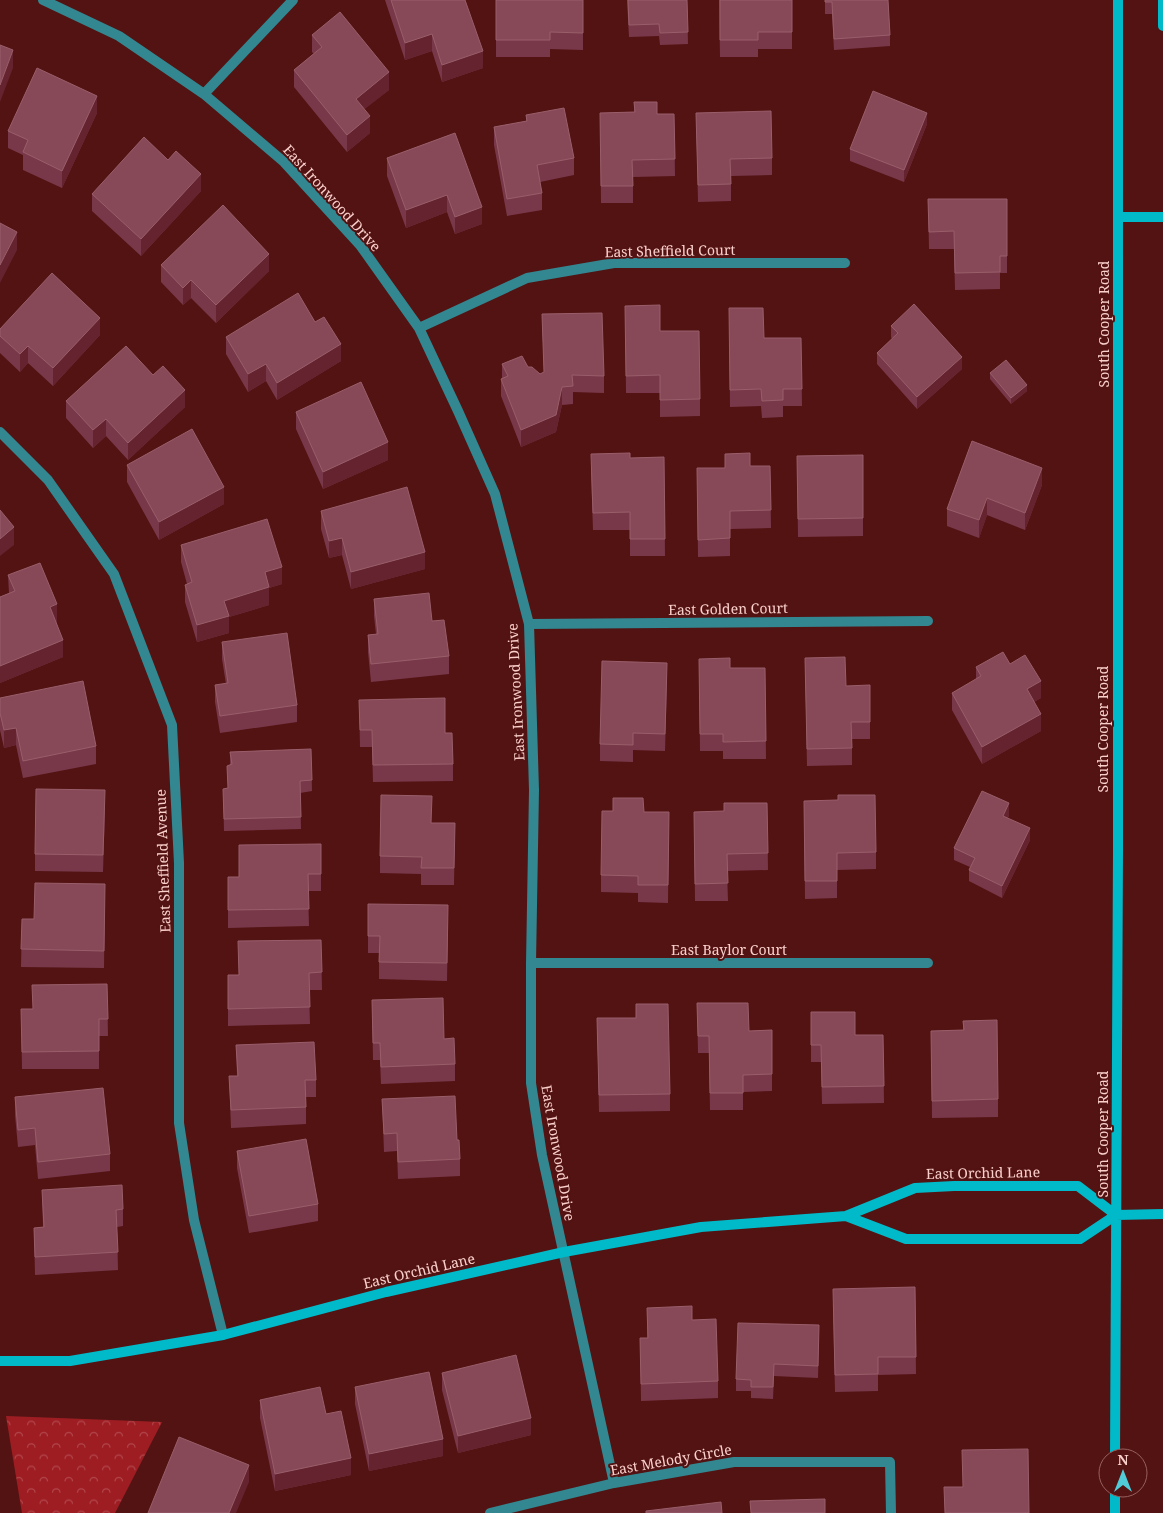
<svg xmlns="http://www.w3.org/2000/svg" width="1163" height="1513" font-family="'Noto Serif',serif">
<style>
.park{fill:url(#park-crowns)}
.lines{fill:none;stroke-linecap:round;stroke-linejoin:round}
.street{stroke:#328790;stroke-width:10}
.secondary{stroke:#00bac9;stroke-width:10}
.wall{fill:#79384a}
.shaded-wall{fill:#64232e}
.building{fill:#874958;stroke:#995e6a}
.labels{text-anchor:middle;stroke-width:4;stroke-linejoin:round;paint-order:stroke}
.street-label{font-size:14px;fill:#fad0cc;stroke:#531313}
</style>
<defs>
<pattern id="park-crowns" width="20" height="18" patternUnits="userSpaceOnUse" patternTransform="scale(1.25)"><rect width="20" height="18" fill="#9e1d23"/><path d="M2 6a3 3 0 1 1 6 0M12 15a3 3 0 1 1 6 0" fill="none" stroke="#b1474c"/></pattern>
</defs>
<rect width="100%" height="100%" fill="#531313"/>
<path class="park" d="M6,1416L162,1422L115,1513H22Z"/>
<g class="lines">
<path class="street" d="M43,0L119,36L204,94L284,162L360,245L419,328L458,411L495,494L529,624L534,790L531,963V1083L542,1155L614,1483
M204,94L293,0
M419,328L527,278L614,263H845
M0,432L48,480L114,574L172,725L179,863V1123L194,1220L223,1335
M529,624L928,621
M531,963H928
M490,1513L614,1483L734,1462H890L891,1513"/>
<path class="secondary" d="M1163,0V26
M1118,217H1163
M846,1216L906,1239H1080L1116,1215L1163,1214
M0,1361H70L223,1335L386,1292L564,1252L701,1227L846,1216L915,1188L954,1186H1078L1116,1215
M1115,1458L1118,852V0
M1115,1513V1488"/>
</g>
<path class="wall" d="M385,0H465L483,68L442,82L432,51L405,60Z
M496,0H583V50L550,49V57H496Z
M627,0H687L688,44L660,45L659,36L629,37Z
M719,0H792V49H758V57H720Z
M825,0H888L890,35V46L834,50L832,14H825Z
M312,35L389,90L364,109L370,133L347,152L294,87V70L314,54L312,52Z
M634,102L657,114H674L675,176L633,177V203H601L600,113L634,112Z
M97,113L62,188L23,170V155L8,148V131Z
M696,113L772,158V175L731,176V201L698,202Z
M526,115L574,158V175L540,182L542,193V210L507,216L494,145V127L526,121Z
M927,124L904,182L850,161V149Z
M455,133L482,224L455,234L447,212L406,228L387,176V158Z
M201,191L141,256L92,211V194Z
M928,199H1007V273H1000V289L955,290L954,249H929Z
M161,265L269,271L216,323L191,298L183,305L161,282Z
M625,306L660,331L700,399V416L660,417V393H626Z
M729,308L764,338H801L802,406H783V417L762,418L761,406L730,407Z
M542,314L604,376V393L573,392V404L562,405L556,432L521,447L501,396V379L502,378V364L528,367L540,374L544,373Z
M315,322L341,361L277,400L266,381L248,392L226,354V337Z
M891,326L962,369L917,409L877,364V353L892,339L891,337Z
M0,329L100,335L53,386L28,363L20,372L0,353Z
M990,373L1027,391L1011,404L990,379Z
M153,375L185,407L128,460L106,436L93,448L66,418V401Z
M296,412L388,460L323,489L296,429Z
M972,441L1042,485L1025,530L987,515L979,538L947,526V509Z
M725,454L750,466H770L771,528L730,529V556L698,557L697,468H725Z
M863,455V536L798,537L797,456Z
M664,457L665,556H630V530H593L591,471L630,458Z
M127,465L224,504L159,540L127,482Z
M321,511L425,569L351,589L342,555L329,558L321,529Z
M181,545L282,584L269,588V605L229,617V633L197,642L185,602V585L187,584L181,562Z
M8,575L57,622H56L63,657L0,683V597L9,593Z
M374,599L449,656V674L371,682L368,652V635L376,634L374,616Z
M222,642L297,705V722L220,733L215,702V685L226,684L222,659Z
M805,658L846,686L870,722V739H852V765L807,766Z
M699,659L730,668H765L766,759H723V751H700Z
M1010,664L1041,698L1034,702L1041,731L982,764L952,710V693L976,680V667Z
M667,680L665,751L633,750V762L600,761V744Z
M0,698L96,746V764L23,778L16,745L4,748L0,730Z
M359,700L445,733L453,764V781L373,782L372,747H360Z
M311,749L312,791L300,793L301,829L224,831L223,789L228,788L227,766L230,765V752Z
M804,801L876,852V869L837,870V898L805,899Z
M767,803L768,870L727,871L728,901H695L694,812L724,811Z
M105,807L103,872L35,871V854Z
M644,812H669L668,903L638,902V893L601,892V875Z
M1009,815L1008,818L1030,840L1002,898L969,881V870L970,867L954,860V848Z
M432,823H455L454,885H421V874L380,873V856Z
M321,844V891H308L309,926L228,928V877H239Z
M105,884L104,968L21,967L22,919H34Z
M368,904L448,923L447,981L379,979V953H368Z
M321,940L322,990H309L310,1024L228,1026V975H238Z
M107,984L108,1036H99V1069H22L21,1009H33Z
M372,1000L444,1039L455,1064V1081L381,1084L380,1060H373Z
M697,1003L749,1031L772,1030V1091L743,1092V1110H710L709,1053H698Z
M811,1012L855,1035H883L884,1103L822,1104L821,1062H811Z
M597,1018L670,1094V1111L599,1112Z
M963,1021L998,1099V1117L932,1118L931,1031L963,1030Z
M236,1045L316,1080V1097H306V1124L231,1128L229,1076H237Z
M15,1097L110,1154V1171L38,1179L35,1145L18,1147L15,1115Z
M382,1099L457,1140L460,1159V1176L398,1179L397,1151L384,1152Z
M237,1151L318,1204V1221L249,1233L237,1168Z
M42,1190L123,1209V1226L117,1227L118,1270L35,1275L34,1228L43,1227Z
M915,1287L916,1374L878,1375V1391L835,1392L833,1306Z
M647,1308L692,1320L718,1381V1398L641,1401L640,1338H647Z
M819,1337L818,1378L774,1376L773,1399L751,1398V1391H736V1379Z
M442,1373L531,1435L458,1453L442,1390Z
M355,1387L443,1456L369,1471L355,1404Z
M260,1400L326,1414L351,1475L275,1491L260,1418Z"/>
<path class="shaded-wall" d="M432,34V51L405,60V43Z
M13,50V68L0,102V85Z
M483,51V68L442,82V65Z
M389,72V90L356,116V99Z
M97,96V113L62,188V171Z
M927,113V124L904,182V170Z
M370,116V133L347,152V135Z
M201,174V191L141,256V239Z
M447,195V212L406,228V210Z
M482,207V224L455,234V217Z
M17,232V250L0,283V265Z
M269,254V271L216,323V305Z
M191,280V298L183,305V288Z
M100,318V335L53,386V368Z
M341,344V361L277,400V383Z
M28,346V363L20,372V354Z
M962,357V369L917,409V397Z
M266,364V381L248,392V374Z
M1027,385V391L1011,404V398Z
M562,387V405L556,432L521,447V430Z
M185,390V407L128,460V443Z
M106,419V436L93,448V430Z
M388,442V460L323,489V472Z
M1042,468V485L1025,530V513Z
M224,487V504L159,540V522Z
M987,498V515L979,538V520Z
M14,527V545L0,556V539Z
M342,538V555L329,558V541Z
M425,552V569L351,589V572Z
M282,567V584L269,588V605L229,617V633L197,642V625L224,601L265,572Z
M57,604V622L50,625V607Z
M63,640V657L0,683V666Z
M667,663V680L665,751V734Z
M1041,681V698L1027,706V689Z
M1041,714V731L982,764V747Z
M16,728V745L4,748V730Z
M105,790V807L103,872V855Z
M1009,803V815L1003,828V816Z
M1030,828V840L1002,898V886Z
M531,1418V1435L458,1453V1436Z
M443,1439V1456L369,1471V1454Z
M351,1458V1475L275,1491V1474Z
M249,1465V1482L236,1513H229Z"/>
<path class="building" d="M391,0H465L483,51L442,65L432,34L405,43Z
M496,0H583V33L550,32V40H496Z
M628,0H687L688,32L660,33L659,24L629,25Z
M720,0H792V32H758V40H720Z
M825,0H888L890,35L834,39L832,2H825Z
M340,12L389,72L356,99L370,116L347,135L294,70L322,47L312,35Z
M0,45L13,50L0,85Z
M37,68L97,96L62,171L23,152L28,140L8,131Z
M873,91L927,113L904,170L850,149Z
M634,102H657V114H674L675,159L632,160L633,186H601L600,113L635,112Z
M564,108L574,158L537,165L542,193L507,199L494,127L527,121L526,115Z
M771,111L772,158L730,159L731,184L698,185L696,113Z
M455,133L482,207L455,217L447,195L406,210L387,158Z
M144,137L168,160L176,151L201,174L141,239L92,194Z
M928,199H1007V256H1000V272L955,273L954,231L929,232Z
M223,205L269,254L216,305L191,280L183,288L161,265Z
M0,223L17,232L0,265Z
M52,273L100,318L53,368L28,346L20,354L0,336V329Z
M298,293L315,322L324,317L341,344L277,383L266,364L248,374L226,337Z
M914,304L962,357L917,397L877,353L898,333L891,326Z
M660,305V331H699L700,399L660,400V375L626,376L625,306Z
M729,308H763L764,338H801L802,389H783V400L762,401L761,389L730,390Z
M602,313L604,376L572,375L573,386L562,387L556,415L521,430L501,379L508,376L502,364L522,356L528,367H532L540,374L544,372L542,314Z
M126,346L153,375L163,366L185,390L128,443L106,419L93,430L66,401Z
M1006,360L1027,385L1011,398L990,373Z
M361,382L388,442L323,472L296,412Z
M192,429L224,487L159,522L127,465Z
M972,441L1042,468L1025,513L987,498L979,520L947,509Z
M630,453V458L664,457L665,539H630V512L593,513L591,454Z
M750,453V466H770L771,510L730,511V538L698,540L697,468H725V454Z
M863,455V518L798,519L797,456Z
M407,487L425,552L351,572L342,538L329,541L321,511Z
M0,510L14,527L0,539Z
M267,519L282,567L265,572L269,587L224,601L229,616L197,625L185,585L192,582L181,545Z
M40,563L57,604L50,607L63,640L0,666V597L15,591L8,575Z
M429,593L432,621L444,620L449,656L371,664L368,635L378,634L374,599Z
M287,633L297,705L220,716L215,685L228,683L222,642Z
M1003,652L1010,664L1025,655L1041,681L1027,689L1041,714L982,747L952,693L981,676L976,667Z
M845,657L846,686L870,685V722H851L852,748L807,749L805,658Z
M730,658V668H765L766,741L723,742V734H700L699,659Z
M602,661L667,663L665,734L633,733V745L600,744Z
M83,681L96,746L23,761L16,728L4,730L0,713V698Z
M445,698V733H452L453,764L373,765L372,730H360L359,700Z
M311,749L312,780L300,781L301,817L224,819L223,789L228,788L227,766L232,764L230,752Z
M36,789L105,790L103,855L35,854Z
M982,791L1009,803L1003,816L1030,828L1002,886L969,870L975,858L954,848Z
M381,795L432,796L431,823H455L454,868H421L422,857L380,856Z
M838,795H875L876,852L837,853V881H805L804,801L838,800Z
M613,798H643L644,812H669L668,885H638V876L601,875L602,811H613Z
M724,803H767L768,853L727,854L728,883L695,884L694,812L724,811Z
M321,844V874H308L309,909L228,910V877H239V845Z
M35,883L105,884L104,951L21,949L22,919H34Z
M368,904L448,905L447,963L379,962L380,936H368Z
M321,940L322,972L309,973L310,1007L228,1009V975H239L238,941Z
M107,984L108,1019H99V1051L22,1052L21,1009H33L32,985Z
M443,998L444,1039L454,1038L455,1064L381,1067L380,1043H373L372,1000Z
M697,1003H748L749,1031L772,1030V1074L743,1075V1093H710L709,1036H698Z
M636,1004H668L670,1094L599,1095L597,1018H636Z
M811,1012H855V1035H883L884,1086L822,1087L821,1045H811Z
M997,1020L998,1099L932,1101L931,1031L964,1030L963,1021Z
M314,1042L316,1080H305L306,1107L231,1110L229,1076H238L236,1045Z
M103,1088L110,1154L38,1162L35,1128L18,1130L15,1097Z
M455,1096L457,1140H459L460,1159L398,1162L397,1133L384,1134L382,1099Z
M306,1139L318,1204L249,1216L237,1151Z
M122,1185L123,1209L116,1210L118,1252L35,1257L34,1228L44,1227L42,1190Z
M915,1287L916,1357H878V1374L835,1375L833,1289Z
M692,1306V1320L716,1319L718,1381L641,1384L640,1338H648L647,1308Z
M738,1323L819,1325L818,1366L774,1364L773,1387H751V1380L736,1379Z
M516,1355L531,1418L458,1436L442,1373Z
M429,1372L443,1439L369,1454L355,1387Z
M320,1387L326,1414L341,1411L351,1458L275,1474L260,1400Z
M179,1437L249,1465L229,1513H148Z
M1028,1449L1029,1513H945L944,1487H963L962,1450Z
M825,1499V1513H751L750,1501Z
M721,1502L722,1513H646V1511Z"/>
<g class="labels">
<g class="street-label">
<text transform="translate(332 198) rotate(48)" y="5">East Ironwood Drive</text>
<text transform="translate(670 251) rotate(-1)" y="5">East Sheffield Court</text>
<text transform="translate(1104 324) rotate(-90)" y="5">South Cooper Road</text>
<text transform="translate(728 609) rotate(-1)" y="5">East Golden Court</text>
<text transform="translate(516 692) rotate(-93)" y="5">East Ironwood Drive</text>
<text transform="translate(1103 729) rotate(-90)" y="5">South Cooper Road</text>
<text transform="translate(163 861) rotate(-92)" y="5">East Sheffield Avenue</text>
<text x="729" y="955">East Baylor Court</text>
<text transform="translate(1103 1134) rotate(-90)" y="5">South Cooper Road</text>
<text transform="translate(558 1153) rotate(80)" y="5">East Ironwood Drive</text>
<text transform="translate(983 1173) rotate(-1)" y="5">East Orchid Lane</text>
<text transform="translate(419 1271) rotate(-13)" y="5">East Orchid Lane</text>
<text transform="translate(671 1460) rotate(-10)" y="5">East Melody Circle</text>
</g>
</g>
<g transform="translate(1123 1473)"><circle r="24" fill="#531313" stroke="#965f5d"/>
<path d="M0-4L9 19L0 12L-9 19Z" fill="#52cbd8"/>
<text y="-8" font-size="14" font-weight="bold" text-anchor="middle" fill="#fad0cc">N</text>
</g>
</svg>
